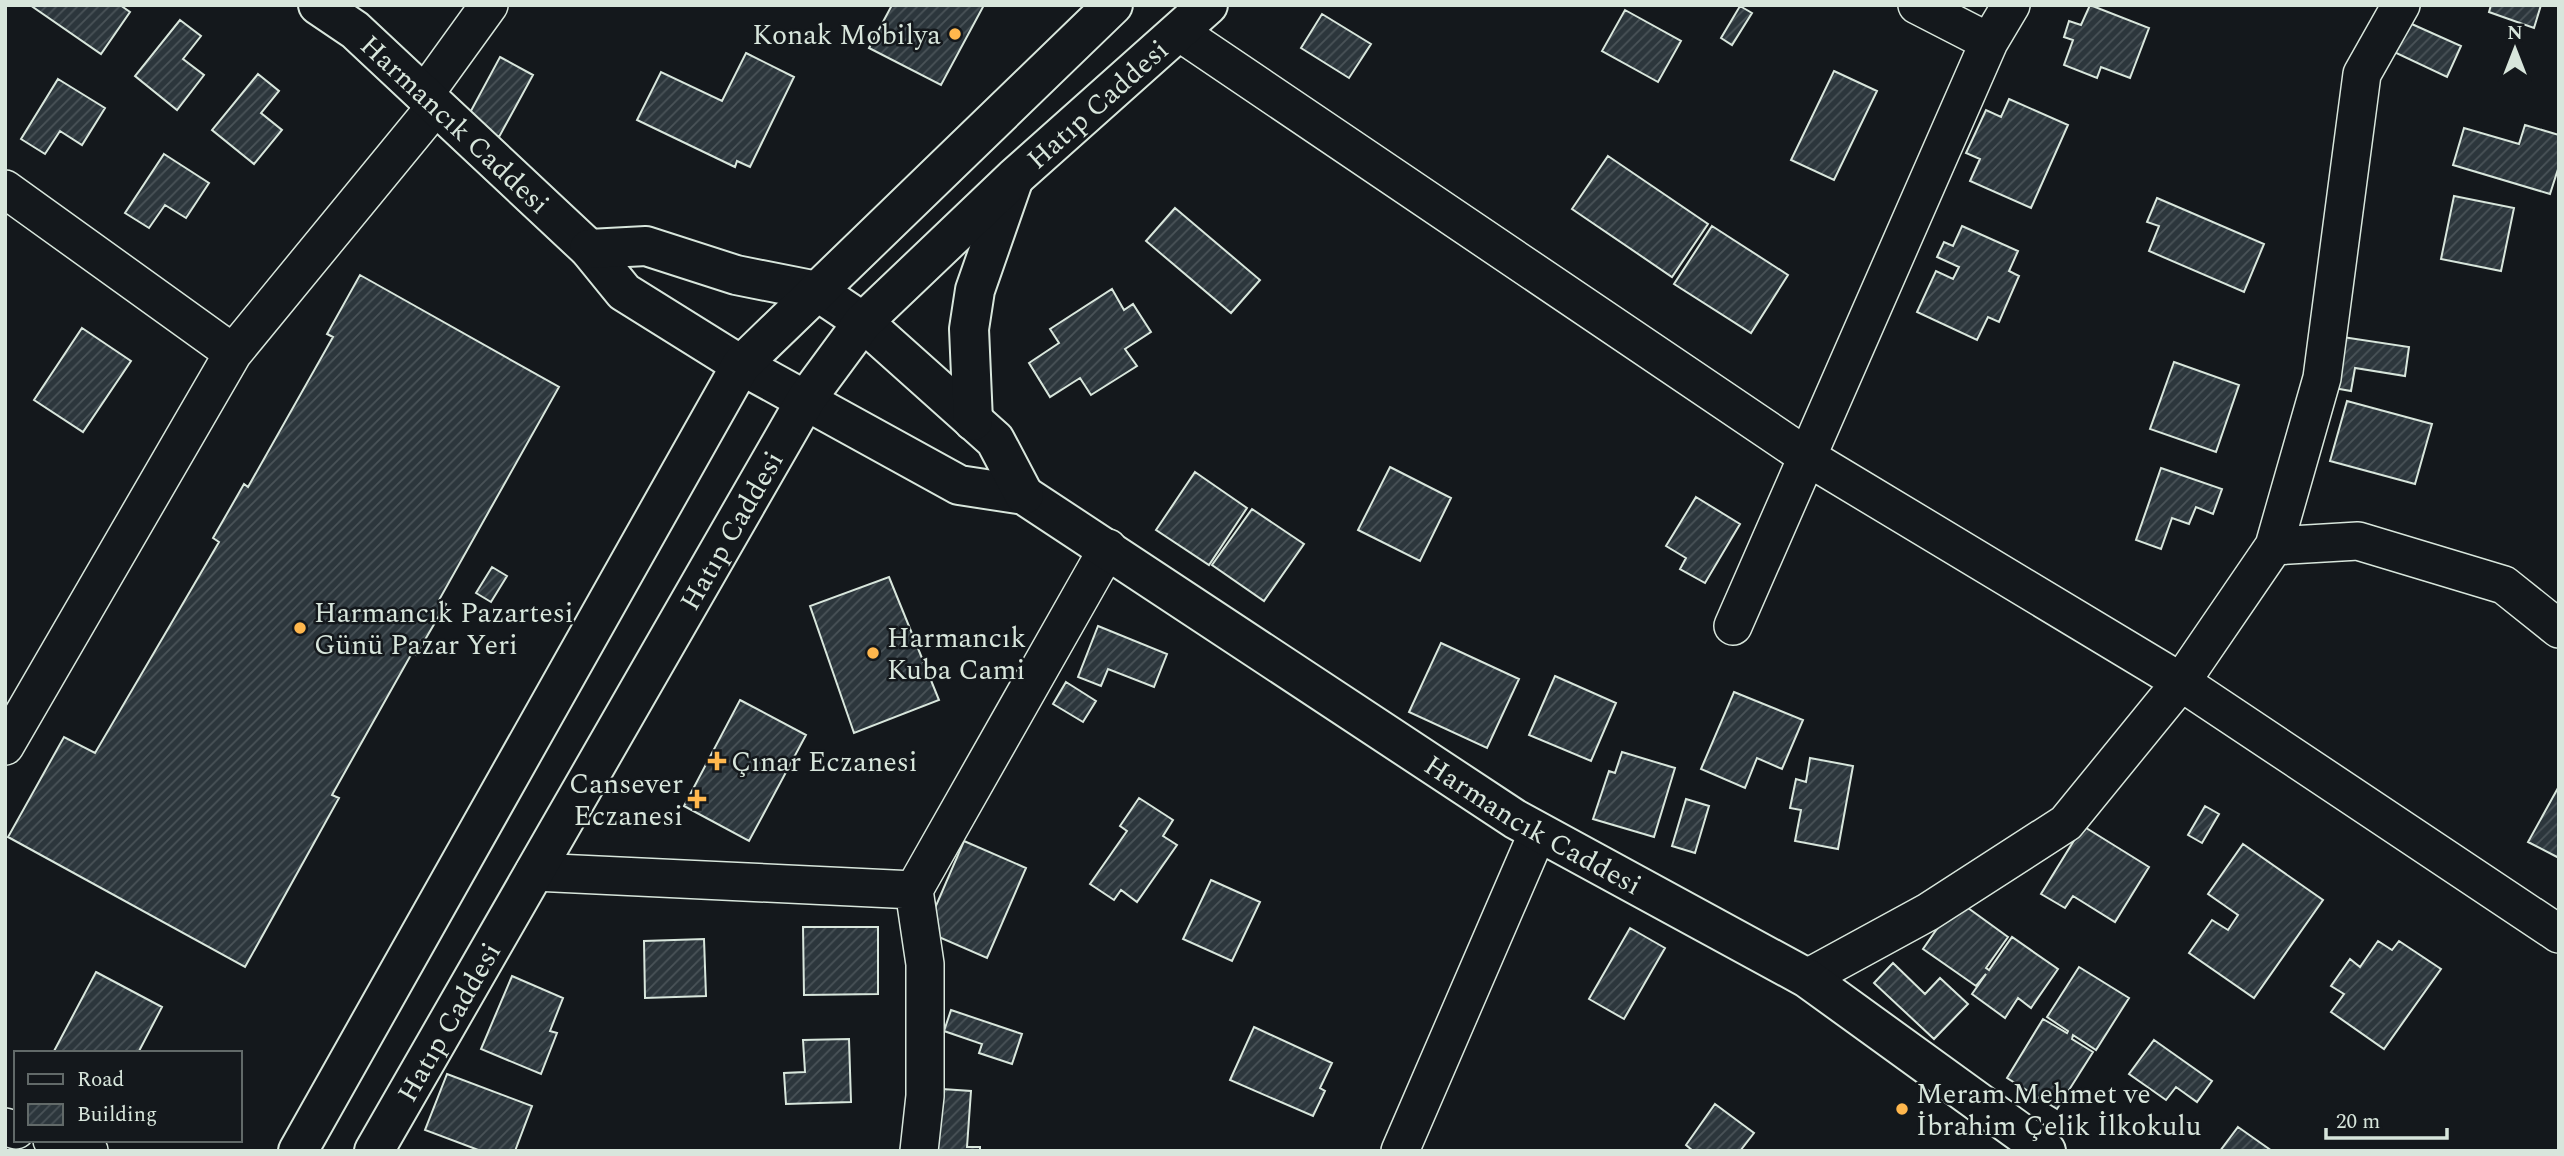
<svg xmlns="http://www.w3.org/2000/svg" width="2564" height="1156" font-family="Spectral,serif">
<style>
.building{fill:url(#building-hatch);stroke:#d8e6dc;stroke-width:2}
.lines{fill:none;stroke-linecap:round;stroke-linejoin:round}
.street-casing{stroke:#d8e6dc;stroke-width:40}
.secondary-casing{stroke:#d8e6dc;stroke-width:42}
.street{stroke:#14181c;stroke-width:37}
.secondary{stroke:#14181c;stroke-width:38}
.poi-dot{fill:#ffb74d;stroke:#14181c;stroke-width:2.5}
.labels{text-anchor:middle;stroke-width:5;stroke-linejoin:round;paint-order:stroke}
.poi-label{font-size:28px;fill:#d8e6dc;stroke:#14181c;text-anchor:start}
.street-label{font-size:28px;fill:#d8e6dc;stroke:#14181c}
</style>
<defs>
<pattern id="building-hatch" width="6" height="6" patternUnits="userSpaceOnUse" patternTransform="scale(1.75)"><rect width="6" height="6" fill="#2c363c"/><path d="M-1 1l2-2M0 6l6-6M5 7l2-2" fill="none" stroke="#4a5358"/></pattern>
</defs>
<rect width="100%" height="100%" fill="#14181c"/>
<path class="building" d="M30,5H120L130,12L101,54Z
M892,5H984L941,85L869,48Z
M2090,5L2149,28L2130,78L2101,67L2097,78L2064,65L2073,40L2064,37L2069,21L2081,25Z
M2491,5H2541L2534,28L2489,12Z
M1740,6L1752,13L1732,45L1721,38Z
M1625,10L1681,41L1658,82L1602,51Z
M1322,14L1371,44L1349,78L1301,48Z
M180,20L201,36L183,59L204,75L177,110L135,76Z
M2405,21L2461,46L2447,77L2392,51Z
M746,53L794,77L750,167L737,161L735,167L637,120L661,72L722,101Z
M500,57L533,75L499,137L466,120Z
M1834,71L1877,91L1834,180L1791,160Z
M258,74L279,91L261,113L282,130L254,164L212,130Z
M58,79L105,108L82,145L60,131L45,154L21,139Z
M2009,99L2068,125L2031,208L1970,181L1980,159L1966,153L1986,110L2001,117Z
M2525,125L2559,135V166L2550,194L2453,165L2464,128L2519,144Z
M164,154L209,183L186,218L165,205L149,228L125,213Z
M1608,156L1708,224L1672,277L1572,209Z
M2454,196L2514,208L2501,271L2441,259Z
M2157,198L2264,244L2244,292L2149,251L2159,226L2147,222Z
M1175,208L1260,280L1231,313L1146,241Z
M1712,226L1788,275L1751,333L1674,284Z
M1962,226L2018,251L2009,271L2019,276L1999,322L1988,317L1977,340L1917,312L1936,271L1953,279L1959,267L1937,257L1944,242L1953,246Z
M360,275L559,387L439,600L446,604L416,655L412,653L332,795L339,798L245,967L8,837L64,737L95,753L219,542L213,538L244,484L248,487L333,337L327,334Z
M1112,289L1124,310L1133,304L1151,332L1125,349L1137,366L1091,395L1080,378L1050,397L1029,363L1059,343L1050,329Z
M82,328L131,361L83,432L34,400Z
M2336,336L2409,347L2405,376L2355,368L2351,391L2328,387Z
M2174,362L2239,385L2216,452L2150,429Z
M2347,401L2432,424L2415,484L2330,461Z
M1390,467L1451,498L1420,561L1358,530Z
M2161,468L2222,489L2213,514L2196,507L2189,524L2172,518L2161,549L2136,540Z
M1195,472L1247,508L1209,565L1156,530Z
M1696,497L1740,524L1705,583L1680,569L1686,558L1666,546Z
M1252,509L1304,544L1264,601L1212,565Z
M492,567L507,576L491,602L476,593Z
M889,577L939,700L854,733L810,606Z
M1098,626L1167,654L1154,687L1108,669L1101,686L1078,677Z
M1441,643L1519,679L1487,748L1409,712Z
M1555,676L1616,703L1591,761L1529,735Z
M1066,682L1096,701L1083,722L1053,704Z
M1734,692L1803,720L1782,769L1757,758L1745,788L1701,769Z
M740,700L806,735L749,841L684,806Z
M1622,752L1675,768L1654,837L1593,819L1609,771L1615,773Z
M1810,758L1853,766L1838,849L1795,841L1801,810L1790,808L1796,779L1806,782Z
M2559,786V858L2528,842Z
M1139,798L1173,820L1163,836L1177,845L1137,902L1121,890L1114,900L1090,884L1127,831L1120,826Z
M1686,799L1709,806L1695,853L1672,846Z
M2205,806L2219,814L2202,843L2188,835Z
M2083,826L2149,867L2115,922L2073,896L2065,908L2041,894Z
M964,841L1026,868L987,958L925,931Z
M2243,844L2323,900L2254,998L2189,953L2212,920L2228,930L2238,915L2208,894Z
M1211,880L1260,902L1232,961L1183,939Z
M1957,900L2008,937L1986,968L1989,970L2012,937L2058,969L2031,1008L2018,998L2005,1018L1972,994L1986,974L1976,986L1923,949Z
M803,927H878V994L804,995Z
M1630,928L1665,948L1624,1019L1589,999Z
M704,939L706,996L645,998L644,941Z
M2378,941L2392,950L2399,941L2441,969L2384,1049L2331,1012L2344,994L2331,986L2350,959L2360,967Z
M1893,963L1925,994L1940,978L1968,1004L1934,1039L1874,983Z
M2079,967L2129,998L2096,1050L2073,1035L2072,1039L2093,1052L2057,1109L2007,1078L2043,1019L2067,1033L2068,1031L2047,1017Z
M96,972L162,1007L138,1053H53Z
M512,976L563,998L550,1031L557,1033L541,1074L481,1049Z
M951,1010L1022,1034L1012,1064L979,1053L982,1044L944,1031Z
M1254,1027L1332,1063L1320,1088L1325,1091L1313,1116L1230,1080Z
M849,1039L851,1102L786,1104L784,1073L805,1072L803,1040Z
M2154,1040L2212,1081L2197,1102L2176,1087L2166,1100L2129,1074Z
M447,1074L532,1106L515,1151H481L425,1130Z
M942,1089L971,1091L967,1147H980V1151H937Z
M1715,1104L1754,1133L1740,1151H1693L1686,1145Z
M2238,1127L2272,1151H2220Z"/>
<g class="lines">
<defs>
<path id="street" d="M1917,5L1989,42
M1179,32L1809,458L2181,682L2559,934
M424,95L489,5
M5,189L233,353
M2274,546L2358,541L2504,585L2559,629
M1733,626L1989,42L2011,5
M5,746L233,353L435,107
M534,872L914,890L1108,548
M914,890L925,964V1096L919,1151
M1807,978L1928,912L2066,823L2181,682L2274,546L2322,378L2362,74L2401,5
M5,1127L16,1130
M52,1140L89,1151
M1400,1151L1538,832"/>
<g id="secondary">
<path id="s1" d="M318,5L355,30L589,249L624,292L741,365L959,485L1024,495L1515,819L1807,978L2046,1151"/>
<path d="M589,249L646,246L736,275L817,291L863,322L995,440L1024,495"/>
<path d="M973,421L969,329L975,290L1013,181"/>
<path d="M298,1151L741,365L1113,5"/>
<path id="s2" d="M374,1151L807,398L863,322L1014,178L1208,5"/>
</g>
</defs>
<use href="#street" class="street-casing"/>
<use href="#secondary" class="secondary-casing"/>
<use href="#street" class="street"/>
<use href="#secondary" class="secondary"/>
</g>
<g class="poi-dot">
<circle cx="955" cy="34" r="7"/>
<circle cx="300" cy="628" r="7"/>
<circle cx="873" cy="653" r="7"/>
<path d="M713.5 750.5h7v7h7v7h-7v7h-7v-7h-7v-7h7z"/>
<path d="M693.5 788.5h7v7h7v7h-7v7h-7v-7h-7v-7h7z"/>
<circle cx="1902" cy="1109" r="7"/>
</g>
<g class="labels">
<g class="poi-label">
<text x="941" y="44" text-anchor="end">Konak Mobilya</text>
<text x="314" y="622">Harmancık Pazartesi<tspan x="314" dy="32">Günü Pazar Yeri</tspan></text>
<text x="887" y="647">Harmancık<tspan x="887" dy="32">Kuba Cami</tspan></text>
<text x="731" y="771">Çınar Eczanesi</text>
<text x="683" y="793" text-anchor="end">Cansever<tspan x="683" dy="32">Eczanesi</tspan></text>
<text x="1916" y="1103">Meram Mehmet ve<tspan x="1916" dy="32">İbrahim Çelik İlkokulu</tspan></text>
</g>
<g class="street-label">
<text dy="10" stroke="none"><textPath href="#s2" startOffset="1283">Hatıp Caddesi</textPath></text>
<text dy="10" stroke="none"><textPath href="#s1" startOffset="182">Harmancık Caddesi</textPath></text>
<text dy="10" stroke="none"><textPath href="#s2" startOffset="716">Hatıp Caddesi</textPath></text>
<text dy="10" stroke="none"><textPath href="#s1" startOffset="1480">Harmancık Caddesi</textPath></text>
<text dy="10" stroke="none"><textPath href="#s2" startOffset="149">Hatıp Caddesi</textPath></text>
</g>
</g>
<rect width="2564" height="1156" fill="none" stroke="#d8e6dc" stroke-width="14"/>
<rect x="14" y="1051" width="228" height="91" fill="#14181c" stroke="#626a69" stroke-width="2"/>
<rect x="28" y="1074" width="35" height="10" fill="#14181c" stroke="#626a69" stroke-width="2"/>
<text x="77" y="1086" font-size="21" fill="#d8e6dc">Road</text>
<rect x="28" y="1104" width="35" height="21" fill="url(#building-hatch)" stroke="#626a69" stroke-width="2"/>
<text x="77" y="1121" font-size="21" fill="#d8e6dc">Building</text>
<g transform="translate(2515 49)" stroke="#14181c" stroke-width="5" paint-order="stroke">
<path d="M0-5L12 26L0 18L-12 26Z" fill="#d8e6dc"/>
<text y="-10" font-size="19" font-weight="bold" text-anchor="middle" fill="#d8e6dc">N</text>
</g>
<path d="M2326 1128v10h121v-10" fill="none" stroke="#d8e6dc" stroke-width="3.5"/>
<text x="2336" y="1128" font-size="21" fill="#d8e6dc" stroke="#14181c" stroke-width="5" paint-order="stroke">20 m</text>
</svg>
